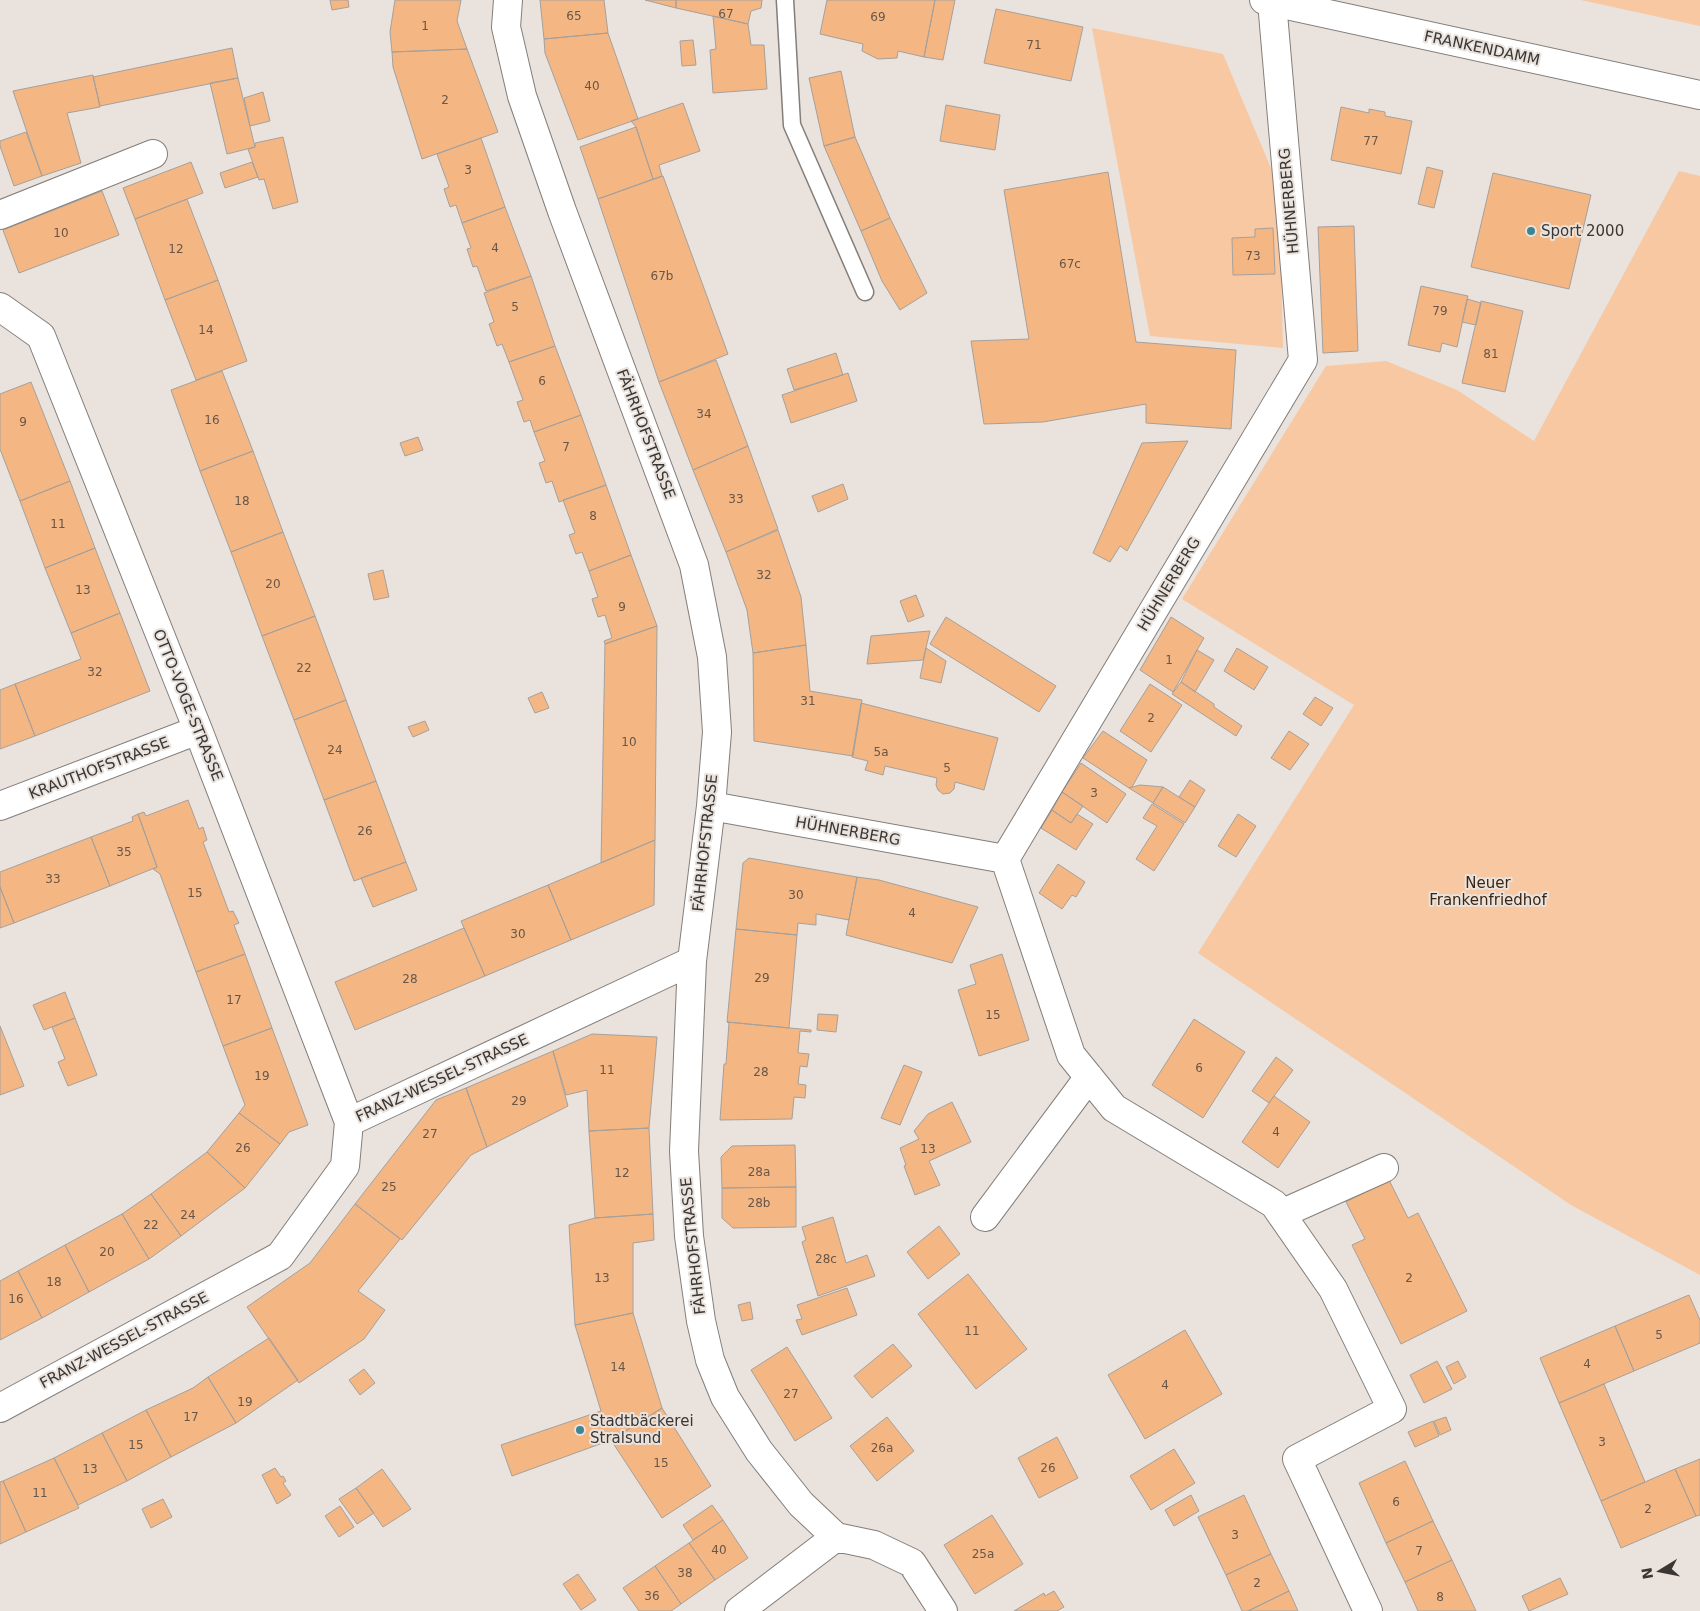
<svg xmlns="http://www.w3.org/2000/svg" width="1700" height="1611" font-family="'DejaVu Sans',sans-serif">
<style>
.green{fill:#f7c8a1}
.building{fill:#f4b784;stroke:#a6a09b}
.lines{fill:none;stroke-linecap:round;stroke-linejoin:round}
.lane-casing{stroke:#847e7a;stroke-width:19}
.street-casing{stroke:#847e7a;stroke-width:30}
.secondary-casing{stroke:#847e7a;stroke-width:30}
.lane{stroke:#fff;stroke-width:16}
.street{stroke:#fff;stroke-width:28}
.secondary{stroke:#fff;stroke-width:28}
.poi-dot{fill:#3f8591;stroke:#e9e2dd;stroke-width:2}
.labels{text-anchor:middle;stroke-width:4;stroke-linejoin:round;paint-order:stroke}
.number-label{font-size:12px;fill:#685648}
.street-label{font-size:15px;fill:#393634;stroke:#e9e2dd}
.poi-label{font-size:15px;fill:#393634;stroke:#e9e2dd;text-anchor:start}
.park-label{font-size:15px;fill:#3e250f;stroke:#e9e2dd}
</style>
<rect width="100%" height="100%" fill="#e9e2dd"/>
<path class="green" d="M1581,0H1700V26Z
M1092,28L1223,54L1279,187L1283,348L1150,336Z
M1679,171L1700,176V1275L1571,1205L1198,953L1354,705L1182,599L1326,366L1386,361L1457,390L1534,441Z"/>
<path class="building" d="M330,0H348L349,7L332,10Z
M395,0H461L457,21L467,49L392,52L390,32Z
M540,0H604L608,33L544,39Z
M645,0H676V8Z
M676,0H762L761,8L751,11L748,24L676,8Z
M827,0H935L924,57L898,51L897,58L878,59L862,51L863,44L820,34Z
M935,0H955L943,60L924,57Z
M996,9L1083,27L1071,81L984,63Z
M713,16L748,24L751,45H764L767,89L713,93L710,50L716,49Z
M608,33L638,119L578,140L545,53L544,39Z
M693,40L696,65L682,66L680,41Z
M232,48L238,78L100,106L93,77Z
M467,49L498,132L422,159L393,67L392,52Z
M841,71L855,137L824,146L809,78Z
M93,75L100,107L67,113L81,163L42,176L13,91Z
M238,78L255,147L227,154L210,83Z
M263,92L270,121L250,126L244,98Z
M683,103L700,151L659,165L662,176L653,179L636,127L631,121Z
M946,105L1000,115L995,150L940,141Z
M1341,107L1369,113V109L1385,112V116L1412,121L1401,174L1331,160Z
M636,127L653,179L598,199L580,147Z
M26,132L42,176L14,186L0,146V141Z
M283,137L298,202L273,209L264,179L259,180L248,149L255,147V143Z
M855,137L890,218L861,231L824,146Z
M481,138L505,207L462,223L456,205L450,207L444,189L449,187L437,154Z
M191,162L203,193L135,219L123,188Z
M252,162L258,177L225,188L220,173Z
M1427,167L1443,171L1434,208L1418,204Z
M1108,172L1136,342L1236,350L1231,429L1146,423V404L1043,422L984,424L971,341L1029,339L1004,190Z
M1493,173L1591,195L1569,289L1471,267Z
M663,176L728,354L659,382L598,199Z
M102,191L119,235L19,273L3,230Z
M187,199L218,280L165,300L135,219Z
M505,207L531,276L486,291L477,266L473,267L467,249L471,248L462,223Z
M890,218L927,293L900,310L882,281L861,231Z
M1354,226L1358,351L1323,353L1318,227Z
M1273,228L1275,274L1233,275L1232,238L1255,237V229Z
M531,276L555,346L509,362L502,344L497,346L489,324L494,322L484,293Z
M218,280L247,361L196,380L165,300Z
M1421,286L1468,296L1457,347L1442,343L1440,352L1408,345Z
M1467,299L1481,303L1476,325L1462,322Z
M1481,301L1523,311L1505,392L1462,383Z
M555,346L581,415L534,432L530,420L524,422L517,402L523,400L509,362Z
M836,353L843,375L794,390L787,369Z
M716,360L748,446L693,470L659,382Z
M222,371L253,451L200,471L171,390Z
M848,373L857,401L791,423L782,395Z
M31,382L70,481L20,501L0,449V394Z
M581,415L606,485L559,502L552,481L546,483L539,463L545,461L534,432Z
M418,437L423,450L405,456L400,443Z
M1188,441L1127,551L1120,546L1110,562L1093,553L1142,443Z
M748,446L778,529L726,552L693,470Z
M253,451L283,532L231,552L200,471Z
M70,481L95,548L45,568L20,501Z
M843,484L848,499L818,512L812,496Z
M606,485L631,555L589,571L582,552L576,554L569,535L575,533L563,500Z
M778,530L801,597L806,645L753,653L747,610L726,552Z
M283,532L315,616L262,636L231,552Z
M95,548L120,613L71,633L45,568Z
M631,555L657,626L605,644L604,641L612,638L605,615L598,617L592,599L598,597L589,571Z
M383,570L389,597L374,600L368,574Z
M916,595L924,616L908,622L900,601Z
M120,613L150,691L35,736L15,684L81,659L71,633Z
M315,616L346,700L294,720L262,636Z
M946,617L1056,686L1039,712L930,644Z
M1171,617L1204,638L1173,692L1140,670Z
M657,626L655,840L601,863L605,644Z
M930,631L923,660L867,664L871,636Z
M806,645L810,691L862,700L853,756L754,741L753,653Z
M926,648L946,661L941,683L920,678Z
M1237,648L1268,667L1254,690L1224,671Z
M1197,650L1214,660L1195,692L1181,682Z
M1181,682L1214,704V707L1242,726L1236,736L1172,694Z
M15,684L35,736L0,749V690Z
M1150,684L1182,705L1151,752L1120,731Z
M542,692L549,708L535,713L528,698Z
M1315,697L1333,708L1321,726L1303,714Z
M346,700L376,781L324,800L294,720Z
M861,703L998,738L984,790L955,782L954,789L950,793L943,794L938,790L936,785L937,778L885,766L883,775L865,770L868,761L852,757Z
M425,721L429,730L413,737L408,727Z
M1103,731L1147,760L1132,787L1129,788L1083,758Z
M1289,731L1309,744L1290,770L1271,758Z
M1081,763L1126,794L1107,823L1062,792Z
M1190,780L1205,790L1195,807L1179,797Z
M376,781L406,862L354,881L324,800Z
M1140,785L1163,787L1153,803L1129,788Z
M1163,787L1195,807L1185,823L1153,803Z
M1062,792L1083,806L1071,823L1052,810Z
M188,800L199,829L203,827L207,840L203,842L229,912L233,911L239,923L234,925L245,954L196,972L160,874L153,869L157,867L138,814L144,812L146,816Z
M1152,804L1184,824L1154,871L1136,859L1157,826L1143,818Z
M1052,810L1071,823L1077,814L1093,824L1076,850L1041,828Z
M138,814L157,867L110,886L91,837L133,821L132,817Z
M1238,814L1256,826L1236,857L1218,846Z
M91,837L110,886L14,923L0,887V872Z
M655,840L654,905L571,940L548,885Z
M749,858L857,877L849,920L816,914V925L798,923L797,935L736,929L743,863Z
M406,862L417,890L373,907L361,878Z
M1058,864L1085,882L1076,897L1072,895L1062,909L1039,893Z
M857,877L879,880L978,907L952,963L846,935Z
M548,885L571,940L485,976L461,921Z
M0,887L14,923L0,928Z
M464,928L485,976L355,1030L335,982Z
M736,929L797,935L789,1028L727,1022Z
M245,954L272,1028L223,1046L196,972Z
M1002,954L1029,1040L979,1056L958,990L976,984L970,965Z
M65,992L75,1018L44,1030L33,1005Z
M818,1014L838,1015L836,1032L817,1030Z
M75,1018L97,1075L68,1086L58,1062L65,1059L52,1027Z
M1194,1019L1245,1052L1203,1118L1152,1085Z
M727,1022L811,1030V1032L800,1031L798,1053L809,1054L807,1067L800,1066L798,1084L806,1085L805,1098L794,1097L792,1119L720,1120L724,1064H726L729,1023Z
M0,1026L24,1086L0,1095Z
M272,1028L308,1125L289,1132L280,1144L239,1113L245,1105L223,1046Z
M592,1034L657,1037L649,1128L589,1131L587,1090L566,1095L553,1051Z
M553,1051L568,1106L487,1147L466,1088Z
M1276,1057L1293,1070L1269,1103L1252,1091Z
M904,1065L922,1072L900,1125L881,1118Z
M466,1088L487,1147L471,1155L402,1240L355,1204L436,1100Z
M1274,1096L1310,1122L1278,1168L1242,1142Z
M952,1102L971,1142L929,1161L940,1185L915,1195L904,1166L906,1165L900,1148L919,1139L914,1131L928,1114Z
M239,1113L280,1144L245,1188L207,1152Z
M649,1128L653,1214L595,1218L589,1131Z
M795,1145L796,1187L722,1188L721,1157L732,1146Z
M207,1152L245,1188L181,1236L151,1194Z
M1389,1180L1408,1218L1418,1213L1467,1311L1401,1344L1352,1245L1365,1239L1346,1202Z
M796,1187V1227L733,1228L722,1218V1188Z
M151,1194L181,1236L149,1259L122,1214Z
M355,1204L400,1239L358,1291L385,1310L364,1339L299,1383L247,1307L310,1263Z
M122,1214L149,1259L89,1292L65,1245Z
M653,1214L654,1240L633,1243V1313L575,1325L569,1225L595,1218Z
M833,1217L846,1263L867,1255L875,1276L818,1296L802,1242L806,1240L802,1227Z
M939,1226L960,1254L928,1279L907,1252Z
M65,1245L89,1292L42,1318L18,1271Z
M18,1271L42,1318L0,1340V1281Z
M968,1274L1027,1349L976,1389L918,1314Z
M847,1288L857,1315L802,1335L796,1320L802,1319L797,1305Z
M1689,1295L1700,1320V1343L1634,1371L1615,1326Z
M750,1302L753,1319L742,1321L738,1305Z
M633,1313L662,1408L611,1440L512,1476L501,1445L601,1411L575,1325Z
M1615,1326L1634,1371L1559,1403L1540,1358Z
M1185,1330L1222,1394L1145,1439L1108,1375Z
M269,1338L298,1380L236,1423L208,1377Z
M893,1344L912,1366L872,1398L854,1376Z
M787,1347L832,1418L795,1441L751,1370Z
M1437,1361L1452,1389L1424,1403L1410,1375Z
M1458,1361L1466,1377L1454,1384L1446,1367Z
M364,1369L375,1383L360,1395L349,1380Z
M208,1377L236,1423L171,1457L146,1410L193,1388Z
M1604,1384L1645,1482L1601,1501L1559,1403Z
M662,1408L711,1486L662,1518L611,1440Z
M146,1410L171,1457L127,1481L102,1433Z
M887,1417L914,1451L877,1481L850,1446Z
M1446,1417L1451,1430L1440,1435L1434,1421Z
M1433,1421L1439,1436L1415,1447L1408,1432Z
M102,1433L127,1481L78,1505L54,1458Z
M1057,1437L1078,1478L1039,1498L1018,1458Z
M1174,1449L1195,1483L1151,1510L1130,1476Z
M54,1458L79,1508L26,1532L3,1481Z
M1700,1459V1515L1696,1516L1675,1469Z
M1405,1461L1433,1521L1386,1543L1359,1483Z
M275,1468L281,1477L283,1476L286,1481L283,1483L291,1495L277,1504L262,1475Z
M382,1469L411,1509L383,1527L356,1488Z
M1675,1469L1696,1516L1621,1548L1601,1501Z
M3,1481L26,1532L0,1544V1482Z
M356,1488L374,1513L357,1524L339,1499Z
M1191,1495L1199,1511L1174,1526L1165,1510Z
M1244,1495L1271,1554L1226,1575L1198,1517Z
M163,1499L172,1517L151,1528L142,1509Z
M712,1505L723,1520L693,1540L683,1525Z
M340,1506L354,1527L339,1537L325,1516Z
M992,1515L1023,1564L975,1594L944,1545Z
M723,1520L748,1558L715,1580L689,1543Z
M1433,1521L1452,1560L1405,1582L1386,1543Z
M689,1543L715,1580L681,1604L655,1566Z
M1271,1554L1289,1591L1248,1611H1242L1226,1575Z
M1452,1560L1476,1611H1418L1405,1582Z
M655,1566L681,1604L671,1611H639L623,1588Z
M578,1574L596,1600L581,1610L563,1584Z
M1560,1578L1568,1594L1529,1611L1522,1596Z
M1054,1591L1064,1607L1057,1611H1014L1044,1593L1045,1596Z
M1289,1591L1298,1611H1248Z"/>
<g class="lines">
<defs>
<path id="lane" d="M785,0L792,125L865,292"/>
<path id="street" d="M508,0L506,27L522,96L562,211L694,565L712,657L717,732L711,806L692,961L684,1151L689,1236L701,1321L710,1360L725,1397L759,1451L801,1504L836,1537L874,1545L912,1563L943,1611
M0,215L153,154
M0,307L41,336L198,730L349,1122
M0,806L198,730
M711,806L1005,859L1303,360L1272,2
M1005,859L1071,1055L1114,1108L1274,1204L1333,1289L1392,1409L1297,1459L1368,1611
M1281,1214L1384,1168
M985,1217L1089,1077
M0,1408L280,1256L345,1166L349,1122L692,961
M739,1611L836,1537"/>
<path id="secondary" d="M1264,0L1700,95"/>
</defs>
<use href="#lane" class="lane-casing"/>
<use href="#street" class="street-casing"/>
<use href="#secondary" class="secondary-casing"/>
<use href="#lane" class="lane"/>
<use href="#street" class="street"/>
<use href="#secondary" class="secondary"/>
</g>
<g class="poi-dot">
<circle cx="1531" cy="231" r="5"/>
<circle cx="580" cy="1430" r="5"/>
</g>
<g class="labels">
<g class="number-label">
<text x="726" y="18">67</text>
<text x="574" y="20">65</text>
<text x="878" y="21">69</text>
<text x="425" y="30">1</text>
<text x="1034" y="49">71</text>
<text x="592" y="90">40</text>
<text x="445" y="104">2</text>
<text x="1371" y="145">77</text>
<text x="468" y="174">3</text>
<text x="61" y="237">10</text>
<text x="495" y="252">4</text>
<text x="176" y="253">12</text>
<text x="1253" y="260">73</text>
<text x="1070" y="268">67c</text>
<text x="662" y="280">67b</text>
<text x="515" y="311">5</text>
<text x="1440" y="315">79</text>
<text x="206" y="334">14</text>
<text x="1491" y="358">81</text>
<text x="542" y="385">6</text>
<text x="704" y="418">34</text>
<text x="212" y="424">16</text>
<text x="23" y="426">9</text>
<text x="566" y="451">7</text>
<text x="736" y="503">33</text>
<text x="242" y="505">18</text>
<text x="593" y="520">8</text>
<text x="58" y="528">11</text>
<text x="764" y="579">32</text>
<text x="273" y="588">20</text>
<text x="83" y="594">13</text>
<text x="622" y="611">9</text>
<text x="1169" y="664">1</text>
<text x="304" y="672">22</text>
<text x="95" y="676">32</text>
<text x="808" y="705">31</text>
<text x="1151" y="722">2</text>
<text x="629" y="746">10</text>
<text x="335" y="754">24</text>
<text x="881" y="756">5a</text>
<text x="947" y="772">5</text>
<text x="1094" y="797">3</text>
<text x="365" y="835">26</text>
<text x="124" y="856">35</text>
<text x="53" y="883">33</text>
<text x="195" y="897">15</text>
<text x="796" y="899">30</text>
<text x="912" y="917">4</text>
<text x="518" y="938">30</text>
<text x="762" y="982">29</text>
<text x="410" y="983">28</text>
<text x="234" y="1004">17</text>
<text x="993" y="1019">15</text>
<text x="1199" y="1072">6</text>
<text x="607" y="1074">11</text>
<text x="761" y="1076">28</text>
<text x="262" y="1080">19</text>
<text x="519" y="1105">29</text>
<text x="1276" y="1136">4</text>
<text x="430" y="1138">27</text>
<text x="243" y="1152">26</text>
<text x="928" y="1153">13</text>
<text x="759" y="1176">28a</text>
<text x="622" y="1177">12</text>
<text x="389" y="1191">25</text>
<text x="759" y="1207">28b</text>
<text x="188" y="1219">24</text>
<text x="151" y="1229">22</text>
<text x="107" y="1256">20</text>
<text x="826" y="1263">28c</text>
<text x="602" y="1282">13</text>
<text x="1409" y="1282">2</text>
<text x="54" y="1286">18</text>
<text x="16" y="1303">16</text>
<text x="972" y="1335">11</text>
<text x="1659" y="1339">5</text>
<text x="1587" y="1368">4</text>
<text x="618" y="1371">14</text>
<text x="1165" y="1389">4</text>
<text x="791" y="1398">27</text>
<text x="245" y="1406">19</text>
<text x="191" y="1421">17</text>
<text x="1602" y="1446">3</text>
<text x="136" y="1449">15</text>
<text x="882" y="1452">26a</text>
<text x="661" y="1467">15</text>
<text x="1048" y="1472">26</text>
<text x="90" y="1473">13</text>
<text x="40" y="1497">11</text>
<text x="1396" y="1506">6</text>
<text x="1648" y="1513">2</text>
<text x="1235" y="1539">3</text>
<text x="719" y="1554">40</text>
<text x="1419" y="1555">7</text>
<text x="983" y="1558">25a</text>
<text x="685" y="1577">38</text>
<text x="1257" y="1587">2</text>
<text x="652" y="1600">36</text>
<text x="1440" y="1601">8</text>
</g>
<g class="street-label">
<text transform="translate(1482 48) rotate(12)" y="5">FRANKENDAMM</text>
<text transform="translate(1289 201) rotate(-95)" y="5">HÜHNERBERG</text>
<text transform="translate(646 434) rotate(69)" y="5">FÄHRHOFSTRASSE</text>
<text transform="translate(1169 584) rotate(-59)" y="5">HÜHNERBERG</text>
<text transform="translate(188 705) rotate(68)" y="5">OTTO-VOGE-STRASSE</text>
<text transform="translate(99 768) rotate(-21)" y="5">KRAUTHOFSTRASSE</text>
<text transform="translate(848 831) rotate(10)" y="5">HÜHNERBERG</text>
<text transform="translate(705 843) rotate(-84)" y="5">FÄHRHOFSTRASSE</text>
<text transform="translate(442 1078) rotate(-25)" y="5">FRANZ-WESSEL-STRASSE</text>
<text transform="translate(693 1246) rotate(-96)" y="5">FÄHRHOFSTRASSE</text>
<text transform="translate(124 1340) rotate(-28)" y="5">FRANZ-WESSEL-STRASSE</text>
</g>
<g class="poi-label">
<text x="1541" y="236">Sport 2000</text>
<text x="590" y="1426">Stadtbäckerei<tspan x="590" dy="17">Stralsund</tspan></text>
</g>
<g class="park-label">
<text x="1488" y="888">Neuer<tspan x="1488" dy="17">Frankenfriedhof</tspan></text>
</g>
</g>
<g transform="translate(1660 1571) rotate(260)" stroke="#e9e2dd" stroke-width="4" paint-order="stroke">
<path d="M0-4L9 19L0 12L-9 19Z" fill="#393634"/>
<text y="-8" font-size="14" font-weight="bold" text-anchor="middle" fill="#393634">N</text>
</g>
</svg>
